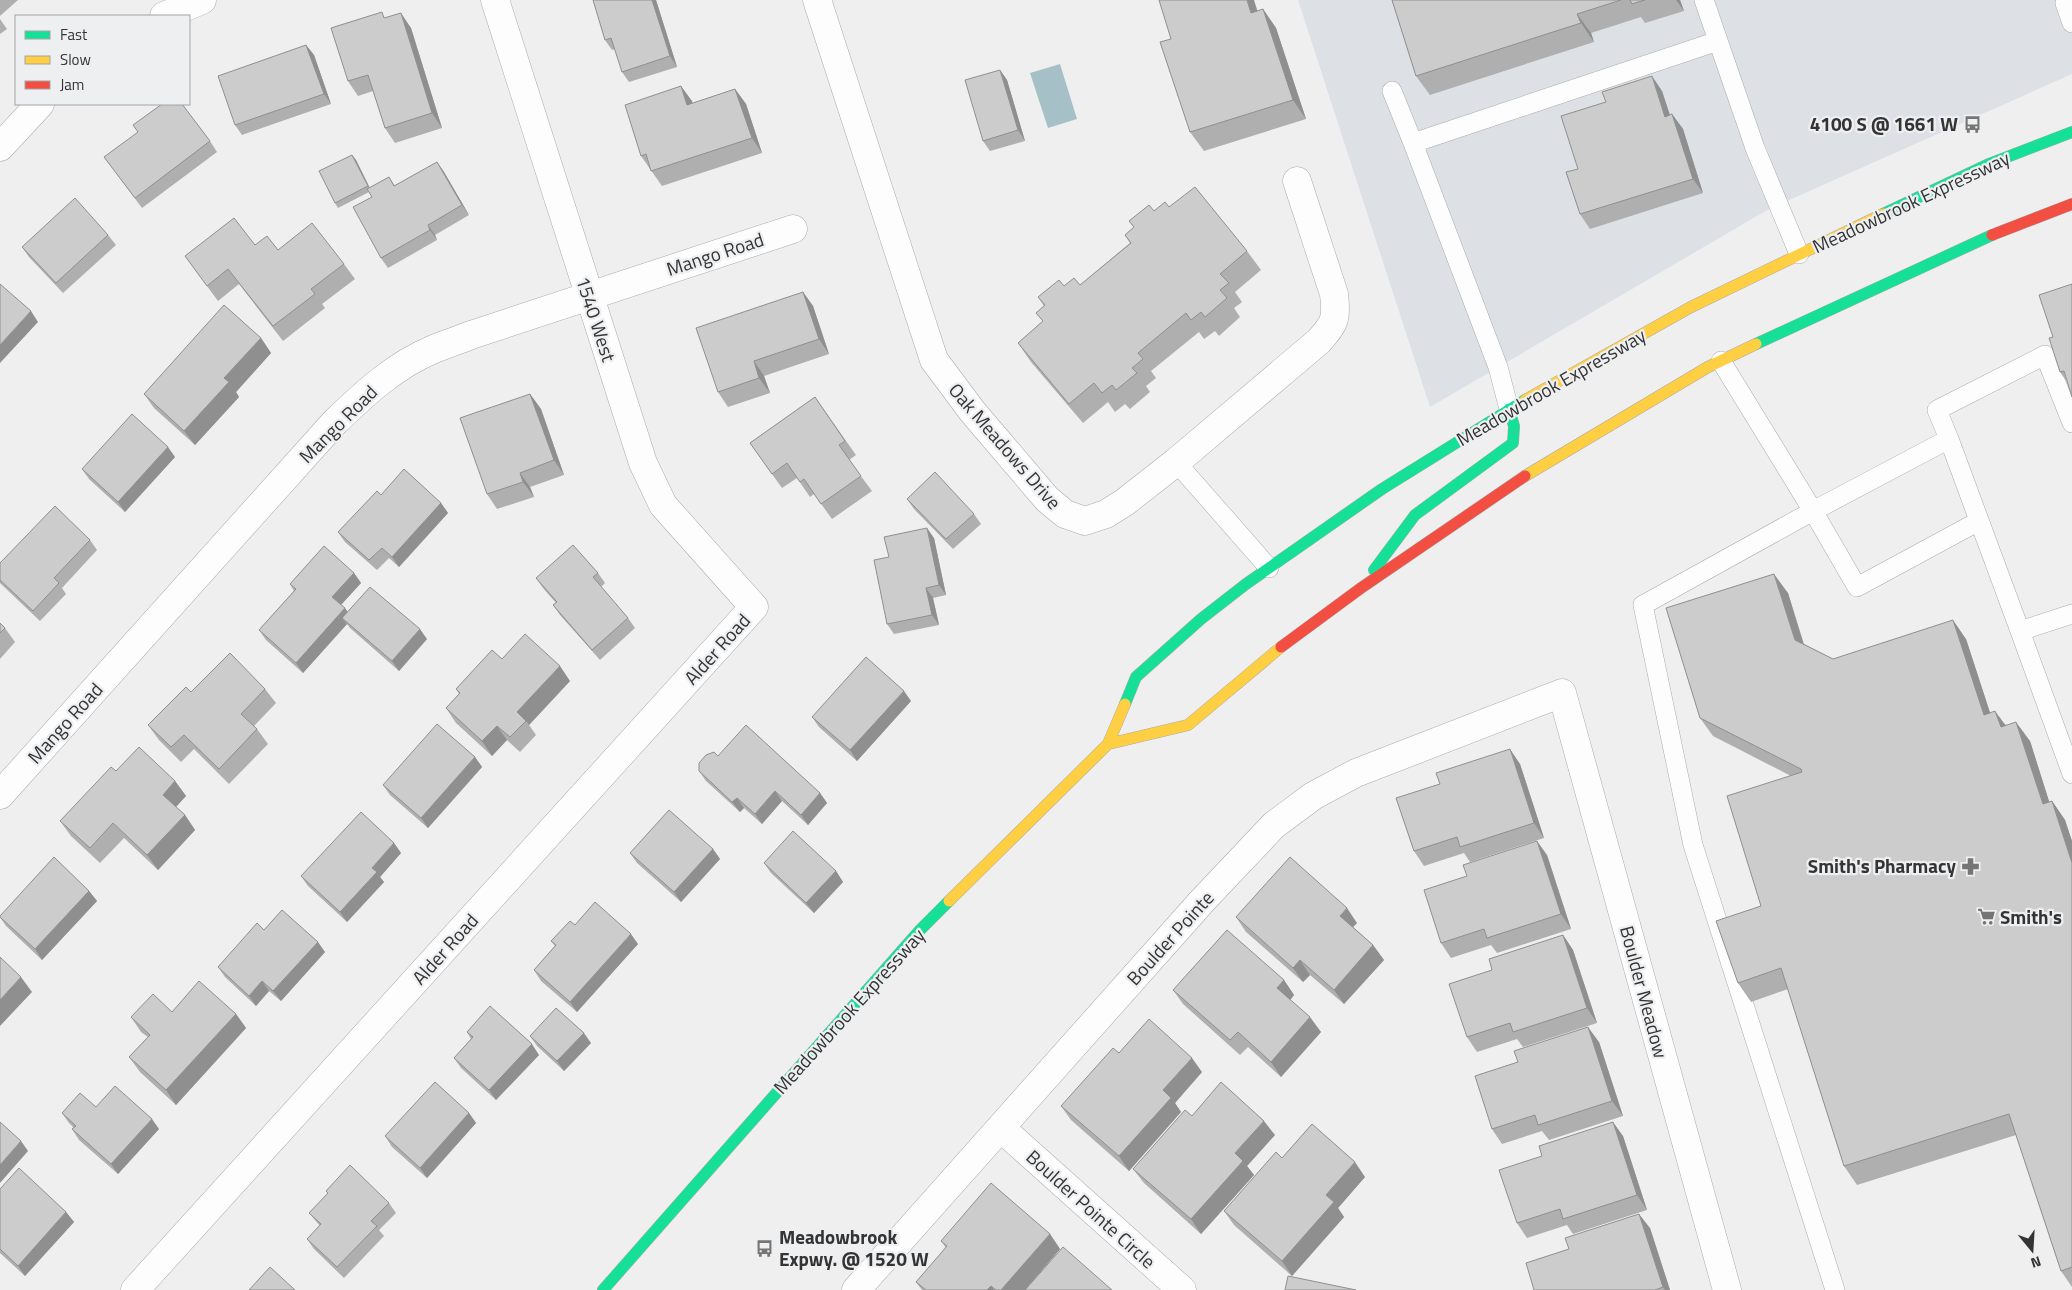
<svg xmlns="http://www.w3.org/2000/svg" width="2072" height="1290" font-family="'Titillium Web',sans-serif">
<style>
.built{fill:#dde0e5}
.water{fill:#a6c0c7}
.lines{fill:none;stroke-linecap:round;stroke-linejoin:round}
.lane-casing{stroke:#ababac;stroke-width:20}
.street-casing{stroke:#ababac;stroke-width:29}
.fast-casing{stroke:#ababac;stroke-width:12}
.slow-casing{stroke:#ababac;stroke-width:12}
.jam-casing{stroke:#ababac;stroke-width:12}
.lane{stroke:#fdfdfd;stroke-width:19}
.street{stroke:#fdfdfd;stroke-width:28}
.fast{stroke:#16e098;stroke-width:11}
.slow{stroke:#ffcf43;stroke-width:11}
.jam{stroke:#f24e42;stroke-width:11}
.wall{fill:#afafaf}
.shaded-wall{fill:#8f8f8f}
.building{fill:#ccc;stroke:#8f8f8f}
.labels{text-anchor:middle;stroke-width:4.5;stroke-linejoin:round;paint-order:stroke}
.poi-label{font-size:19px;font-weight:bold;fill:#343435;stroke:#eeeff1;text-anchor:end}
.street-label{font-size:19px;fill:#343435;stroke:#eeeff1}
</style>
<rect width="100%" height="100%" fill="#efeff0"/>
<path class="built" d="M1298,0H2072V74L1769,209L1430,407Z"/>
<path class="water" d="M1060,64L1077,119L1048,128L1030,73Z"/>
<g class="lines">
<defs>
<path id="lane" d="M1704,0L1755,148L1799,254
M2072,1L2065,3L2072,23
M1392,91L1413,143
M1721,361L1813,511L1949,439L2020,631
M1509,409L1498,367L1413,143L1718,41
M1949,439L1937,410L2045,355L2072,423
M1176,462L1269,568
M2072,614L2020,631L2072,774
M1835,1290L1693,845L1643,605L1813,511L1857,587L1979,521"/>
<path id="street" d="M817,0L934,360L972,411L1047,499L1065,514L1085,521L1106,514L1125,502L1176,462L1319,341C1335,323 1337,319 1334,294L1297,181
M164,16L202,0
M0,147L40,104
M0,795L334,423C364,394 395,365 434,349C446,344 459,340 471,335L793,229
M1001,1128L1182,1290
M135,1290L754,607L663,505L643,463L495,0
M856,1290L1203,900L1274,825L1313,796L1356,773L1562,693L1727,1290"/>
<path id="fast" d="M1883,214L1989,164L2072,132
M1756,344L1992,235
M1374,570L1415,515L1513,443L1514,426L1509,409
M1125,704L1136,677L1201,619L1246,584L1382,489L1525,400
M603,1290L920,930L949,901"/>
<path id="slow" d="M1525,400L1691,307L1883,214
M1525,476L1708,367L1756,344
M1108,744L1188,725L1281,647
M949,901L1108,744L1125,704"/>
<path id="jam" d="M1992,235L2072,204
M1281,647L1361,588L1525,476"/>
</defs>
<use href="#lane" class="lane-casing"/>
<use href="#street" class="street-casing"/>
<use href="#fast" class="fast-casing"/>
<use href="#slow" class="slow-casing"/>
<use href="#jam" class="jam-casing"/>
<use href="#lane" class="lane"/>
<use href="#street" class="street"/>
<use href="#fast" class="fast"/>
<use href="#slow" class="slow"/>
<use href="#jam" class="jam"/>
</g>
<path class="wall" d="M0,0H18L0,16Z
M593,0H656L677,67L629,82L622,72L615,49L612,50L605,40Z
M1392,0H1680L1684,11L1645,23L1641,17L1591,33L1594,42L1430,95L1416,76Z
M1263,9L1276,28L1306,119L1204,151L1190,132L1171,39Z
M386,18L411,28L442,128L395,143L385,128L373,91L358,96L348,81Z
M0,19L7,29L0,34Z
M306,45L314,55L331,104L242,135L235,125Z
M1000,70L1007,80L1025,141L990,151L983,141Z
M735,89L746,104L762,153L662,186L641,156L692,101V104Z
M1662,91L1670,115L1672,114L1683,129L1703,193L1590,229L1580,214Z
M138,133L210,141L217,152L142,208L104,157Z
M352,155L356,160L370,188L389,177L395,186L437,162L444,172L469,215L435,235L437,240L388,268L381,258L372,197L369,192L338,208L335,203Z
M1169,207L1247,251L1261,270L1235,292L1242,302L1234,308L1240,317L1219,336L1215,331L1204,339L1199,332L1151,371L1156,378L1146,386L1150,392L1130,409L1125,404L1115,412L1108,402L1083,423L1031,362L1018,343L1043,321L1036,313L1044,306L1038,297L1064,286L1080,285L1130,243L1125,235L1134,227L1129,221L1154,211Z
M108,235L116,245L63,293L29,257L22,247Z
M255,245L344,264L355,279L322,304L325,308L283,341L239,284L218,301L185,256Z
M803,292L813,306L829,354L764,376L770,393L728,407L718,392Z
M2053,337L2067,382L2060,372Z
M261,338L271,353L236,392L239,397L195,445L154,408L144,394Z
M530,394L541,409L564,475L530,487L534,497L497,509L487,494Z
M815,397L856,455L849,460L872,491L832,519L814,494L810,497L797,478L782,488L750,443Z
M175,457L125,512L89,479L82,469Z
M381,495L441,503L448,513L399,567L389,558L377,570L345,542L338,532Z
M907,499L974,514L981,524L953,549L914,509Z
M934,538L946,595L933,598L939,625L894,634L887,624L889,557Z
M90,540L97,550L62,588L66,594L40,621L0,583V563Z
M354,573L361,583L341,605L348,612L427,639L399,671L350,628L347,624L303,673L266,640L259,630L294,591L290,584Z
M598,573L605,583L601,587L628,618L635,628L600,660L560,615L553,605L556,603L543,588L536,578Z
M1788,593L1804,644L1833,659L1966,639L1990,713L2006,725L2030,741L2049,802L2052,801L2065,820L2072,841V1287L2061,1271L2016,1135L1857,1185L1844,1166L1788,989L1751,1002L1738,983L1761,906L1791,776L1713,736L1700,718Z
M0,623L5,628L15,642L0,659Z
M502,659L570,681L529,725L536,735L520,752L507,740L492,756L456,723L446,708L459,694L456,689Z
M265,689L276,703L254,726L257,729L268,744L229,784L194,749L181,762L159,740L148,725L191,692Z
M911,701L857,761L819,727L812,717Z
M718,756L820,793L827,803L808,825L782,801L762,824L744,808L740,812L706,781L699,771Z
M475,757L482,767L428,828L390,795L383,785Z
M1520,764L1544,838L1470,862L1464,853L1424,866L1414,851Z
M116,771L175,781L186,796L176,807L185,815L195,830L158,870L124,838L100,863L71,836L60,821Z
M394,843L401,853L380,877L384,882L347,922L308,886L301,876Z
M713,849L720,859L681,902L637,863L630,853Z
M1547,855L1571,929L1497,953L1491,945L1451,958L1441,943Z
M764,863L836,871L843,882L814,913L771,873Z
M89,891L97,901L42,960L6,926L0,917Z
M1236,917L1357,923L1353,927L1373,945L1384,960L1344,1004L1310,975L1303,982L1246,932Z
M575,925L638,944L577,1012L541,981L534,970L555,946L551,941Z
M264,930L325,952L281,1001L269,991L256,1006L225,977L218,967Z
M1563,935L1573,950L1597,1023L1523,1047L1517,1039L1477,1052L1467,1037L1492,970Z
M1284,980L1294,995L1290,1000L1321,1032L1281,1077L1248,1047L1240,1055L1183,1004L1173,990Z
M172,1012L236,1014L246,1028L176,1105L140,1072L129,1057L148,1037L141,1032L131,1017Z
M467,1032L539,1055L496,1100L461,1068L454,1058L471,1039Z
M530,1036L591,1043L564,1071L537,1046Z
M1599,1042L1623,1116L1549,1140L1542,1131L1502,1144L1492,1129Z
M1119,1053L1202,1072L1175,1103L1181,1112L1129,1171L1071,1120L1061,1106Z
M96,1107L159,1129L118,1174L79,1140L72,1129L74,1128L69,1123L62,1113Z
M469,1113L476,1123L427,1178L392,1147L385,1136Z
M1192,1116L1275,1135L1247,1166L1254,1175L1201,1234L1144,1183L1133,1169Z
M1623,1136L1647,1210L1573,1234L1567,1225L1527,1238L1517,1223Z
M1282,1158L1365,1177L1338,1208L1344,1217L1292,1276L1234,1225L1224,1211Z
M0,1189L66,1212L74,1222L25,1276L0,1253Z
M326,1191L389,1203L396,1213L379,1230L384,1236L344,1278L314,1249L307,1239L320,1226L309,1213L328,1194Z
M1650,1228L1670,1290H1534Z
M1050,1234L1060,1249L1025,1290H922L916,1282L946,1248L941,1241Z"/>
<path class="shaded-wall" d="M652,0H656L677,67L670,56Z
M1247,0H1254L1264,32L1251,13Z
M1676,0H1680L1684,11Z
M1263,9L1276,28L1306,119L1293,100Z
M401,13L411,28L442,128L432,113Z
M1577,14L1591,33L1594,42L1581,23Z
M306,45L314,55L331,104L324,94Z
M1000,70L1007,80L1025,141L1018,130Z
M1652,76L1662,91L1675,131L1665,117Z
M681,86L692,101L698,120L687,105Z
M735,89L746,104L762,153L752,138Z
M1672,114L1683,129L1703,193L1693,179Z
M352,155L356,160L371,191L368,186Z
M437,162L444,172L469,215L462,205Z
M428,225L435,235L437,240L430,230Z
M803,292L813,306L829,354L819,339Z
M31,311L38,322L0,363V345Z
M261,338L271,353L236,392L239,397L195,445L184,431L224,378Z
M754,361L764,376L770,393L759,378Z
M530,394L541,409L564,475L554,460Z
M168,447L175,457L125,512L118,502Z
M520,473L530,487L534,497L523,482Z
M441,503L448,513L399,567L392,557Z
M927,528L934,538L946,595L939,585Z
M354,573L361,583L339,607L332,597Z
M1774,574L1788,593L1808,659L1795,640Z
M926,588L933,598L939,625L932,615Z
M345,608L352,618H342L347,624L303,673L296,663Z
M1953,620L1966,639L1997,734L1984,715Z
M420,629L427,639L399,671L392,661Z
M560,666L570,681L529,725L526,721L517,712Z
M904,691L911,701L857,761L850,750Z
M1995,711L2009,730L2001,727Z
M2016,722L2030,741L2056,823L2043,804Z
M497,726L507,740L492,756L482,741Z
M1510,749L1520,764L1544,838L1534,823Z
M475,757L482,767L428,828L421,818Z
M175,781L186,796L173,810L163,795Z
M775,791L782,801L762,824L755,814Z
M820,793L827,803L808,825L801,815Z
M737,798L744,808L740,812L732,802Z
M2052,801L2065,820L2072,841V863Z
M185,815L195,830L158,870L147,855Z
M1537,841L1547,855L1571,929L1561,914Z
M394,843L401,853L380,877L384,882L347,922L340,912L372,868Z
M713,849L720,859L681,902L674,892Z
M836,871L843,882L814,913L806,903Z
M89,891L97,901L42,960L35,949Z
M1347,908L1357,923L1350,930L1340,916Z
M631,934L638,944L577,1012L570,1002Z
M1563,935L1573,950L1597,1023L1587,1008Z
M318,942L325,952L281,1001L273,991Z
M1373,945L1384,960L1344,1004L1334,990Z
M1300,960L1310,975L1303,982L1293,968Z
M21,977L32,992L0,1026V1000Z
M1284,980L1294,995L1288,1003L1277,988Z
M262,981L269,991L256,1006L249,996Z
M236,1014L246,1028L176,1105L166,1090Z
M1310,1017L1321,1032L1281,1077L1271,1062Z
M1588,1027L1599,1042L1623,1116L1612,1101Z
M584,1033L591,1043L564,1071L557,1061Z
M532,1044L539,1055L496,1100L489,1090Z
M1192,1058L1202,1072L1175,1103L1181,1112L1129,1171L1119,1156L1163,1090Z
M469,1113L476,1123L427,1178L420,1168Z
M152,1119L159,1129L118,1174L111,1164Z
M1264,1121L1275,1135L1247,1166L1254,1175L1201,1234L1191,1219L1235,1153Z
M1613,1122L1623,1136L1647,1210L1637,1195Z
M21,1141L28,1151L0,1183V1165Z
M1355,1162L1365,1177L1338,1208L1344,1217L1292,1276L1282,1261L1326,1195Z
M66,1212L74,1222L25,1276L18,1266Z
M1639,1214L1650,1228L1670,1290H1665L1663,1287Z
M1050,1234L1060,1249L1025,1290H1001Z
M991,1286L994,1290H987Z"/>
<path class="building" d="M593,0H652L670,56L622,72L611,38L605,40Z
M1159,0H1247L1251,13L1263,9L1293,100L1190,132L1160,42L1171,39Z
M1392,0H1621L1577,14L1581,23L1416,76Z
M1630,0H1645L1632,4Z
M382,12L384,18L401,13L432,113L385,128L368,75L348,81L331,28Z
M306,45L324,94L235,125L218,76Z
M1000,70L1018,130L983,141L965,80Z
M1652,76L1665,117L1672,114L1693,179L1580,214L1566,172L1578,169L1561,116L1606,102L1602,92Z
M681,86L687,105L735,89L752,138L651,171L646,154L641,156L625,105Z
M162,104H182L210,141L135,198L104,157L138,132L133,125Z
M352,155L368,186L335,203L319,171Z
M437,162L462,205L428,225L430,230L381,258L353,207L372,197L367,189L389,177L394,186Z
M1195,187L1247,251L1220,274L1229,283L1220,290L1227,298L1205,317L1201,312L1191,320L1186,313L1138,353L1143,359L1132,368L1137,373L1116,390L1112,385L1102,393L1094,383L1069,404L1018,343L1043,321L1036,313L1045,305L1038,297L1059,280L1064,286L1074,278L1080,285L1131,243L1125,235L1134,227L1129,221L1149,205L1154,211L1165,202L1169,207Z
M75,198L108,235L56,283L22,247Z
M234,218L255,245L267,236L278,250L312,223L344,264L311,289L315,294L273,326L228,269L207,286L185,256Z
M0,284L31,311L0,345Z
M2072,284V397L2064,371L2060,372L2049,338L2053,337L2039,295Z
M803,292L819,339L754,361L759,378L718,392L696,328Z
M224,305L261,338L224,378L229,382L184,431L144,394Z
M530,394L554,460L520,473L523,482L487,494L460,418Z
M815,397L845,441L839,445L861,476L821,504L804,479L800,482L787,463L772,474L750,443Z
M132,414L168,447L118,502L82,469Z
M404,469L441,503L392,557L382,548L369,560L338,532L377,491L381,495Z
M935,472L974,514L946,539L907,499Z
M55,506L90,540L54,578L59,583L33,611L0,580V563Z
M927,528L939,585L926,588L932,615L887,624L874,560L889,557L884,537Z
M573,545L598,573L593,577L628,618L592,650L553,605L557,602L536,578Z
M324,546L354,573L332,597L345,608L296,663L259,630L296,589L290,584Z
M1774,574L1795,640L1833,659L1953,620L1984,715L1995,711L2001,727L2016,722L2043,804L2052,801L2072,863V1267L2061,1271L2009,1114L1844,1166L1781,968L1738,983L1716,921L1761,906L1727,796L1802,772L1801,769L1700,718L1666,608Z
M370,587L420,629L392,661L342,618Z
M0,623L5,628L0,633Z
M525,634L560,666L517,712L526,721L510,737L497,726L482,741L446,708L460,693L456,689L492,650L502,659Z
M230,653L265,689L241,714L257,729L219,769L184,735L171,747L148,725L186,687L191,692Z
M866,657L904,691L850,750L812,717Z
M437,724L475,757L421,818L383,785Z
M746,725L820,793L801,815L775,791L755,814L737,798L732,802L699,771V763L706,755L714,752L718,756Z
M139,747L175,781L163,795L185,815L147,855L113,823L90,848L60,821L111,767L116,771Z
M1510,749L1534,823L1460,847L1457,837L1414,851L1396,798L1440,784L1436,773Z
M669,810L713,849L674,892L630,853Z
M361,812L394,843L372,868L377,872L340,912L301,876Z
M793,831L836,871L806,903L764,863Z
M1537,841L1561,914L1487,938L1484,929L1441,943L1424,890L1467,876L1463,865Z
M54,857L89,891L35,949L0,917V916Z
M1290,857L1347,908L1340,916L1373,945L1334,990L1300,960L1293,968L1236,917Z
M595,902L631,934L570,1002L534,970L556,945L551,941L570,921L575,925Z
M282,910L318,942L273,991L262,981L249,996L218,967L257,923L264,930Z
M1227,930L1284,980L1277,988L1310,1017L1271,1062L1238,1032L1230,1040L1173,990Z
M1563,935L1587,1008L1513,1032L1510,1023L1467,1037L1449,984L1492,970L1489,959Z
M0,957L21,977L0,1000Z
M199,981L236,1014L166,1090L129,1057L150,1035L131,1017L153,994L172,1012Z
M490,1006L532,1044L489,1090L454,1058L473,1037L467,1032Z
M556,1008L584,1033L557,1061L530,1036Z
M1149,1019L1192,1058L1163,1090L1171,1098L1119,1156L1061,1106L1113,1048L1119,1053Z
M1588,1027L1612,1101L1538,1125L1535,1115L1492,1129L1475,1076L1518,1062L1514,1051Z
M435,1082L469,1113L420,1168L385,1136Z
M1221,1082L1264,1121L1235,1153L1243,1161L1191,1219L1133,1169L1185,1110L1192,1116Z
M115,1086L152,1119L111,1164L72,1129L76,1126L62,1113L80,1093L96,1107Z
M0,1122L21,1141L0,1165Z
M1613,1122L1637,1195L1563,1219L1560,1209L1517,1223L1499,1170L1542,1156L1539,1146Z
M1312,1124L1355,1162L1326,1195L1334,1202L1282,1261L1224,1211L1276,1152L1282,1158Z
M350,1165L389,1203L371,1221L377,1226L337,1267L307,1239L321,1224L309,1213L328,1193L326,1191Z
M19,1168L66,1212L18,1266L0,1249V1189Z
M991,1183L1050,1234L1001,1290H996L991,1286L987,1290H926L916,1282L947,1246L941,1241Z
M1639,1214L1663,1287L1655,1290H1534L1526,1263L1569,1249L1565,1238Z
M1063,1247L1112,1290H1025Z
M270,1267L295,1290H249Z
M1288,1276L1356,1290H1285Z"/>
<defs>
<symbol id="bus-bare" viewBox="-9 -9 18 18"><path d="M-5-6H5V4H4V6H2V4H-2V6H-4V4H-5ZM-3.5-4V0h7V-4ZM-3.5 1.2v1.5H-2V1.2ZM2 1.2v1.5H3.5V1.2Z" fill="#757576" stroke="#eeeff1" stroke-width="2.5" paint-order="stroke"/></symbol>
<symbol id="pharmacy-bare" viewBox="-9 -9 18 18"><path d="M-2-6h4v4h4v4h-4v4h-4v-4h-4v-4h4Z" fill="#757576" stroke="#eeeff1" stroke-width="2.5" paint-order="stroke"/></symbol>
<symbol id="supermarket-bare" viewBox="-9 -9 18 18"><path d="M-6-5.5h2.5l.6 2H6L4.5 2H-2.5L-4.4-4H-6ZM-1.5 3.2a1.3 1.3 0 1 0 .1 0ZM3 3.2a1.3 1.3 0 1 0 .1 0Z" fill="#757576" stroke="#eeeff1" stroke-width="2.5" paint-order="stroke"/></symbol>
</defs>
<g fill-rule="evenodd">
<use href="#bus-bare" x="1960" y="112" width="25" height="25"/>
<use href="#pharmacy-bare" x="1958" y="854" width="25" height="25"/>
<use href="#supermarket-bare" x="1974" y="904" width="25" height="25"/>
<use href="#bus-bare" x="752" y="1236" width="25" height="25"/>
</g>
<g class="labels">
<g class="poi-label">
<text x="1958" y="131">4100 S @ 1661 W</text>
<text x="1956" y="873">Smith's Pharmacy</text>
<text x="2000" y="924" text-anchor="start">Smith's</text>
<text x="779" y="1244" text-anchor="start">Meadowbrook<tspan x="779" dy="22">Expwy. @ 1520 W</tspan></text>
</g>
<g class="street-label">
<text transform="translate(1911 202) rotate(-25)" y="7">Meadowbrook Expressway</text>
<text transform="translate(715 254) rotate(-18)" y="7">Mango Road</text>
<text transform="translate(596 319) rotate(72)" y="7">1540 West</text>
<text transform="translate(1551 387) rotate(-30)" y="7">Meadowbrook Expressway</text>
<text transform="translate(338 424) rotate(-45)" y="7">Mango Road</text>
<text transform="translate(1005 446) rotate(49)" y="7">Oak Meadows Drive</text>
<text transform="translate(717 649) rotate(-48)" y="7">Alder Road</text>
<text transform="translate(65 723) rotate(-48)" y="7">Mango Road</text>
<text transform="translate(1170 938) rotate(-48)" y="7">Boulder Pointe</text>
<text transform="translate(445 949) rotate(-48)" y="7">Alder Road</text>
<text transform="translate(1644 992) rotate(75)" y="7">Boulder Meadow</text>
<text transform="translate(849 1011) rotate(-48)" y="7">Meadowbrook Expressway</text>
<text transform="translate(1091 1209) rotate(42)" y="7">Boulder Pointe Circle</text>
</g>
</g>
<rect x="15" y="15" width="175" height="90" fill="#eeeff1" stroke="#a4a4a6"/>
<rect x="25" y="31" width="25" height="8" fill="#16e098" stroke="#a4a4a6"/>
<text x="60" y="40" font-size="15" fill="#343435">Fast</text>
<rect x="25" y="56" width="25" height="8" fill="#ffcf43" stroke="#a4a4a6"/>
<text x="60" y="65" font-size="15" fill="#343435">Slow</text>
<rect x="25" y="81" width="25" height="8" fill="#f24e42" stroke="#a4a4a6"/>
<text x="60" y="90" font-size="15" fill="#343435">Jam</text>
<g transform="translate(2032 1250) rotate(162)" stroke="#eeeff1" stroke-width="4" paint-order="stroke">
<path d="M0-4L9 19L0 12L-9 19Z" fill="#343435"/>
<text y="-8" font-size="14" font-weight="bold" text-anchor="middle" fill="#343435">N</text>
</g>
</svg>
